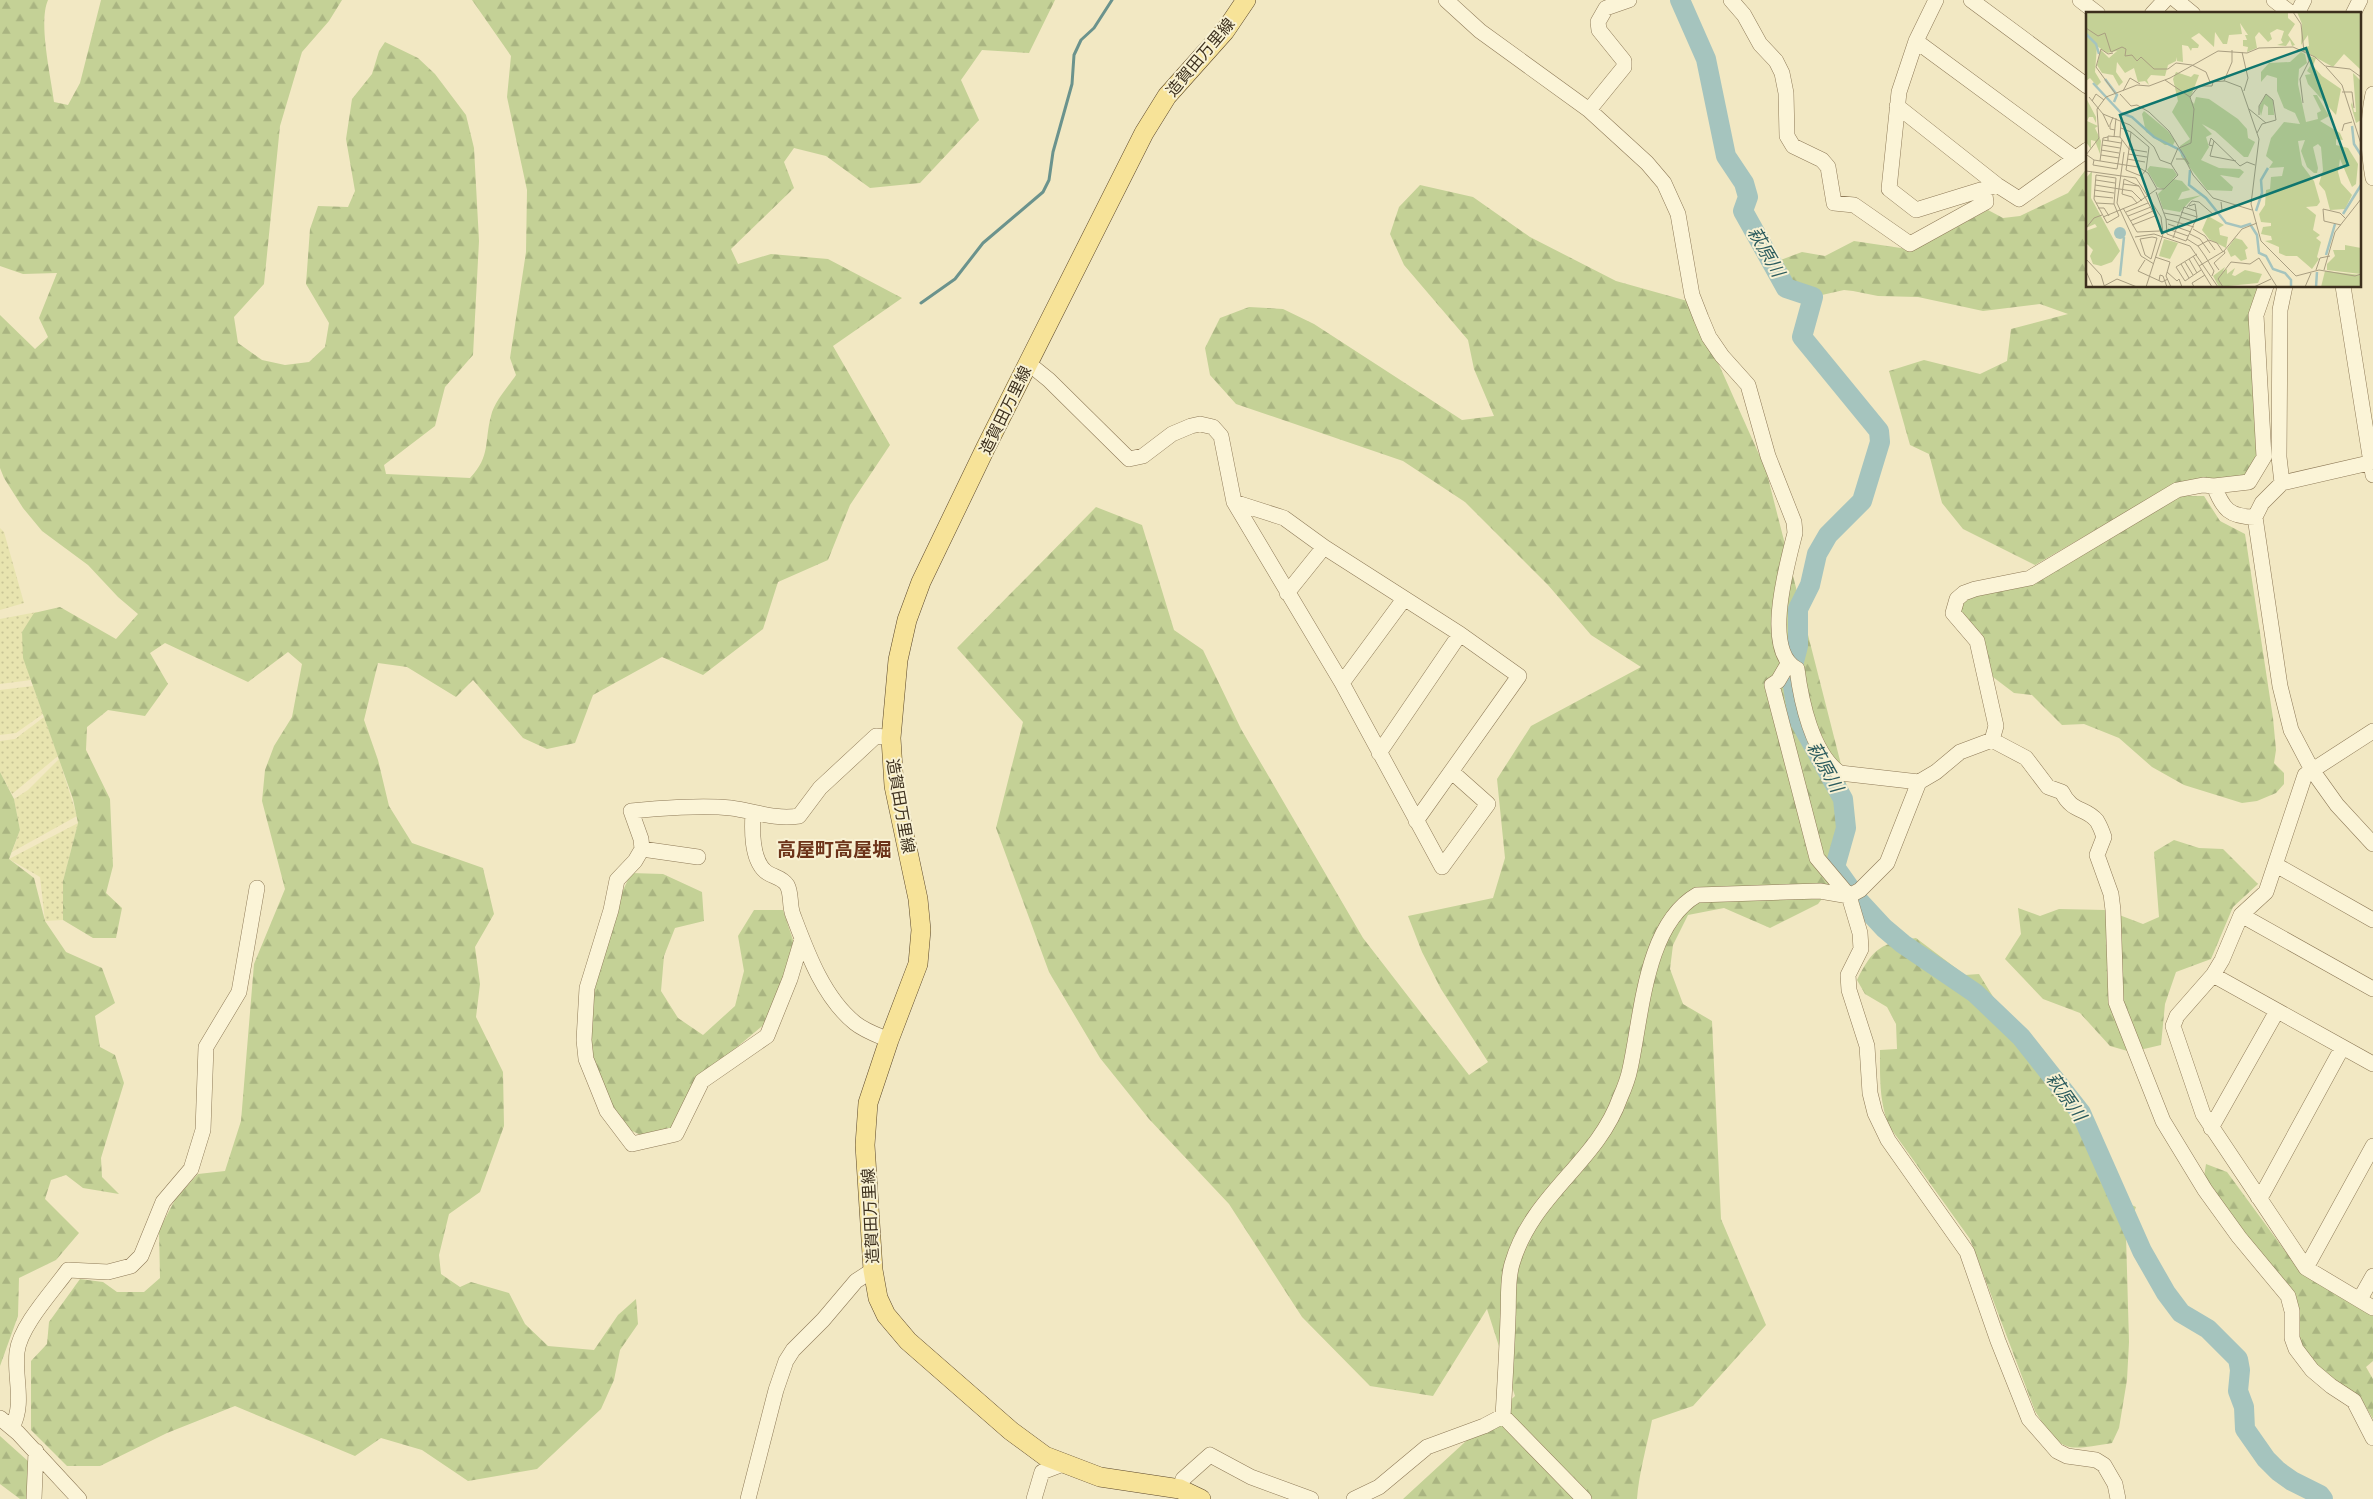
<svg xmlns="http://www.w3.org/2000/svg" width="2373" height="1499" font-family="Spectral,'Noto Sans JP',serif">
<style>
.farmland{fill:url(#farmland-dots)}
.forest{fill:url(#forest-firs)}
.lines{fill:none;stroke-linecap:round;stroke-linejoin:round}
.stream{stroke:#6b938d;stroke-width:3}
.river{stroke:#a5c4be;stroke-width:20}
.minor-casing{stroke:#8e7a58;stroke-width:16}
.major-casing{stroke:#5b472c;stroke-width:20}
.minor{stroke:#fbf4d7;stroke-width:15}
.major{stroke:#f7e398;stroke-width:19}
.labels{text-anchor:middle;stroke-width:4;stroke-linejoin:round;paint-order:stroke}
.street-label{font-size:16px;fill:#3c2f1d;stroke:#f8f1d3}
.water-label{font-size:18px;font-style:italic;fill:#2b5b5d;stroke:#f8f1d3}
.quarter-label{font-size:19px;font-weight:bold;fill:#6c3319;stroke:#f8f1d3}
.inset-river{fill:none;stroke:#a5c4be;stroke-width:2.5}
.inset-road{fill:none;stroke:#a99e81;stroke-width:1}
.view{fill:#0f766e;fill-opacity:0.15;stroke:#0f766e;stroke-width:2.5}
.inset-edge{fill:none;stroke:#3c2f1d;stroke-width:2.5}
</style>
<defs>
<pattern id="farmland-dots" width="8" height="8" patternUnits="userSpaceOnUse" patternTransform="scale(1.25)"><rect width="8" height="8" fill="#e8e4af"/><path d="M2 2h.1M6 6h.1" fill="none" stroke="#c8c496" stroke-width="1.8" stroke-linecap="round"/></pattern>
<pattern id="forest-firs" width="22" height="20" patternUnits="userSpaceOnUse" patternTransform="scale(1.25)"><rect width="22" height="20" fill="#c4d196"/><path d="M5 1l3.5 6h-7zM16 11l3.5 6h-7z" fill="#a9b481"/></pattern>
</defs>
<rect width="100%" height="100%" fill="#f2e8c3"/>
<path class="farmland" d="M0,528L4,532L24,603L0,610Z
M37,612L22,632L31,680L0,684V619Z
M33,686L43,714L16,733L0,735V690Z
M44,717L58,756L12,794L0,772V741L15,739Z
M59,759L77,816L12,852L20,830L14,799L28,790Z
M78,823L63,881V920L45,921L40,877L9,859Z"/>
<path class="forest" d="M0,0H48C38,23 51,76 54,102L68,105L80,83L101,0H342L329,21L302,52L280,126L264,284L234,317L238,343L262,360L285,365L309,362L325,347L329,323L306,284L310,229L318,206L348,207L355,191L346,139L352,99L372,74L379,51L385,42L418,58L435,74L466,115L474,148L479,241L473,355L445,387L435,426L384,465L386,474L470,478C491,456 484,442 491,416C494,402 508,387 516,375L510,358L526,252L527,190L507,97L511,56L472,0H1055L1029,53L982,50L961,80L979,120L920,183L870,188L826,156L794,148L784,162L794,188L731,249L738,264L771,254L828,259L902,298L833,346L890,445L850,505L828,560L778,582L763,629L703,675L662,657L593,695L575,743L547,749L523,738L473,680L456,697L407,667L378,663L364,720L378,760L389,806L412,843L483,868L494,914L475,947L480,984L476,1017L503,1072L504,1126L480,1192L449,1214L439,1255L441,1274L460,1287L471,1282L509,1293L525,1324L548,1346L594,1350L618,1315L636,1299L638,1324L620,1350L614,1380L601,1409L537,1469L468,1481L422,1450L381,1438L355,1456L235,1406L167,1433L100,1466H67L31,1430V1361L47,1344L49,1322L80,1279L103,1282L117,1292H144L160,1278L159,1230L176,1198L198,1174L225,1171L241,1121L254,964L285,889L262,801L265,770L274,746L292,717L302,664L288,652L248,682L165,643L150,653L168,684L145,716L108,710L87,727L86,750L110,799L113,866L106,893L122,908L116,938H93L63,920V881L78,823L73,799L23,658L22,632L34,613L60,607L116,639L138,614L118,597L88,565L42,531L23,508L4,478L0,468V315L35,349L48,337L39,318L57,273L23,274L0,266Z
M2087,168V286H2264L2259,316L2264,456L2241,485L2178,482L2035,565L1963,529L1942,503L1929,454L1910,445L1889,371L1924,360L1980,374L2007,361L2011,329L2068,314L2040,304L1983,311L1918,297L1878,296L1853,291L1844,290L1813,297L1787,286L1775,262L1802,252L1825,256L1854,241L1914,250L1988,210L2003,218L2020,216L2068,193Z
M1420,185L1473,197L1530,237L1616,281L1691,302L1766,470L1847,788L1850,839L1836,880L1818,904L1770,928L1724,908L1688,915L1673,945L1670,969L1683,1004L1712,1021L1721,1219L1766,1325L1693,1406L1652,1420C1647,1446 1639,1472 1637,1499H1403L1515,1396L1487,1309L1433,1396L1370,1386L1302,1317L1229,1204L1149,1119L1100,1058L1049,972L996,828L1023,722L957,648L1096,507L1142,525L1174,630L1203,650L1241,729L1363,938L1469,1075L1488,1062L1441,989L1422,952L1408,916L1493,898L1505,858L1497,779L1531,726L1641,667L1591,635L1548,585L1465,502L1403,461L1236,404L1210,375L1205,348L1220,318L1249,307L1283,309L1314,324L1462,420L1494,416L1474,369L1468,340L1404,265L1390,234L1399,207Z
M2181,496H2204L2220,521L2245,534L2273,718L2276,750L2274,763L2284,773V784L2276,793L2257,801L2242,803L2184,785L2152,767L2119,738L2084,724L2062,725L2032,695L2014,693L1993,677L1981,637L1960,615V605L1967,596L2031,582Z
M0,772L14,799L20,830L9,859L34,878L45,921L66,952L102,968L115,1003L95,1016L100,1047L115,1055L124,1083L101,1158L102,1177L119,1194L83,1188L66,1175L51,1180L45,1199L79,1233L56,1260L19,1278L18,1316L0,1366Z
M2174,840L2199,848L2223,849L2258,884L2233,907L2211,959L2176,972L2165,1004L2161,1045L2131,1052L2110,1046L2080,1013L2043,999L2005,959L2021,934L2018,908L2040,916L2059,909L2106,910L2143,924L2159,917L2154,852Z
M631,873L663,874L702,892L704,921L675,928L664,956L661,991L678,1018L703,1035L735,1006L744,971L738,936L754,910H783L796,949L767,1022L700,1078L674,1127L643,1136L628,1129L607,1103L589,1056L590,988L613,912Z
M1916,938L1965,975L1979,974L2018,1037L2098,1129L2111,1195L2136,1207L2126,1235L2129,1342L2127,1380L2119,1428L2112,1443C2065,1451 2061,1453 2035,1411L1970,1239L1889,1126C1879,1101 1880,1077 1880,1050L1897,1049L1896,1024L1887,1007L1865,994L1857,980C1873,948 1881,943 1916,938Z
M2206,1164L2227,1172L2299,1270L2373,1315V1361L2366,1367L2373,1379V1419L2360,1397L2335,1387L2299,1350L2293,1299L2204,1177Z
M0,1436L29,1462L30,1499H20L0,1484Z"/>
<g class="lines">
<path class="stream" d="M921,303L955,279L983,243L1043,192L1049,180L1053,152L1072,84L1074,55L1081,40L1094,28L1112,0"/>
<path class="river" d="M1680,0L1706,59L1726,156L1744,183L1748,197L1743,211L1786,288L1813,297L1802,337L1879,431L1880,442L1862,501L1828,535L1817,554L1810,585L1798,609V646L1791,673L1798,718L1843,799L1846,828L1835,867L1859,901L1884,928L1903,944L1975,993L2021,1037L2081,1113L2142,1251L2166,1293L2181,1313L2208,1329L2238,1359L2240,1370L2238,1391L2244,1407L2245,1429L2266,1459L2278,1471L2292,1481L2320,1495L2323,1499"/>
<defs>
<path id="minor" d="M1446,0L1480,31L1589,110L1647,163L1664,183L1678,214L1692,295L1701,318L1709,337L1722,356L1748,385L1768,456L1794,522L1795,533C1787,565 1762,651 1797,669C1801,700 1812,754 1840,773L1919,782
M1731,0L1744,15L1760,44L1776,61L1782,73L1786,93L1787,136L1793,146L1822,160L1828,167L1834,203L1854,205L1910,244L1986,202L1984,189
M1936,0L1916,41L1899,92L1889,189L1916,210L1997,185
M1971,0L2087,86
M2080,0L2098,14
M2176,0L2193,14
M2274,0L2292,14
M2152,14L2165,0
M2297,14L2304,0
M2353,14L2360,0
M1916,41L2075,158
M2373,94C2367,122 2368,150 2373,178
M1897,106L1997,185L2019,199L2087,150
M1589,110L1624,67V61L1599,30L1598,22L1606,8L1629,0
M2343,286L2373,475
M1028,363L1049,380L1129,459L1143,456L1172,434L1191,426L1200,424L1213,427L1221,436L1234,502L1342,683L1442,867L1488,804L1452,772
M2373,462L2282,483L2262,503L2255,517L2280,686L2291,730L2312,770L2337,805L2373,844
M2282,483L2279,457L2280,310L2285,286
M2214,486L2249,482L2264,457L2256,315L2266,286
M1234,502L1284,518L1324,547L1460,634L1519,676L1416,821
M1287,593L1324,547
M1788,664L1778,681L1772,685L1817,858L1849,896L1860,933L1861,949L1848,975L1849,990L1867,1046L1870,1093L1875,1113L1888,1140L1967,1252L1998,1341L2029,1419L2057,1451L2067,1456L2096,1460L2104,1465L2115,1484L2118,1499
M1342,683L1404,599
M2373,731L2305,775L2266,892L2241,915L2222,960L2213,975L2177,1016L2173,1026L2203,1114L2306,1268L2373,1308
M1992,740L2026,758L2048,787L2062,792C2072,813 2086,807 2097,821C2100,826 2102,831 2104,837L2097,855L2111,894L2113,910L2116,1002L2163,1121L2205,1190L2239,1237L2288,1296L2292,1311V1338L2296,1349L2312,1370L2331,1386L2354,1401L2373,1438
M1379,753L1460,634
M753,812C752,829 751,858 765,871C772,877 782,877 787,885C792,894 789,905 793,915C807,952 823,997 855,1023C865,1031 877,1035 889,1040
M642,849L698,857
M2276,865L2373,920
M2241,915L2373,989
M802,939L790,979L767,1036L702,1081L676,1134L632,1144L607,1111L586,1059L584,1040L587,988L611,910L617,880L635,861L642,849L641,839L631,811C658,808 704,805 731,808C754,811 775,820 799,816L820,788L876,736L891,738
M2213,975L2373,1064
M2211,1128L2277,1011
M2258,1197L2263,1193L2342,1048
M2306,1268L2373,1146
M2360,1299L2373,1276
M0,1418L18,1433L79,1499
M12,1427C25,1404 14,1377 17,1352C20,1326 53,1291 68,1270L108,1272L131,1266L141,1256L163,1202L191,1169L203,1130L206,1047L239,992L257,888
M1180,1489L1183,1479L1210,1455L1251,1477L1311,1499
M34,1499L36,1451
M748,1499L776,1390L786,1361L793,1350L823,1320L856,1281L873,1270
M1034,1499L1042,1472L1063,1464
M1354,1499L1379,1487L1427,1447L1484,1426L1503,1416
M1584,1499L1503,1416C1505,1383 1507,1350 1508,1317C1509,1301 1507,1280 1512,1264C1532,1194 1597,1163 1620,1098C1624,1089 1628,1079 1630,1069C1642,1015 1645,925 1697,895L1820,891L1849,896L1860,890L1887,863L1919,782L1936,772L1960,752L1992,740L1996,726L1977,641L1953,613L1957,599L1964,593L1975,589L2030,578L2177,490L2203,485L2214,486C2223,509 2229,517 2255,517"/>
<path id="major" d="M1201,1499L1180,1489L1100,1477L1045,1456L1011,1431L908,1341L886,1315L878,1298L873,1270L865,1145L868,1103L889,1040L918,964L921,930L918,899L894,786L891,738L898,660L907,620L921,582L985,449L1144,133L1167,96L1225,31L1246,0"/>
</defs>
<use href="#minor" class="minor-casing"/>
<use href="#major" class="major-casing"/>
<use href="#minor" class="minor"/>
<use href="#major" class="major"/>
</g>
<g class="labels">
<g class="street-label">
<text transform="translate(1200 57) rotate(-50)" y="6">造賀田万里線</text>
<text transform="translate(1005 410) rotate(-64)" y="6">造賀田万里線</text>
<text transform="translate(901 806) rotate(80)" y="6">造賀田万里線</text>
<text transform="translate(870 1216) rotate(-93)" y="6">造賀田万里線</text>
</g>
<g class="water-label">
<text transform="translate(1766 252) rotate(60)" y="6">萩原川</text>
<text transform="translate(1825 767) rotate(61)" y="6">萩原川</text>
<text transform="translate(2066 1097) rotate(55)" y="6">萩原川</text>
</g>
<g class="quarter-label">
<text x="834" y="856">高屋町高屋堀</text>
</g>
</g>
<g transform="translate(2086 12)">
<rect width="275" height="275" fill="#f2e8c3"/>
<path d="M0,0H202V6L209,12L202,23L209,33L206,34L204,28L200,34L191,33L197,31L195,28L198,19L191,17L184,21L186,27L182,30L173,20L169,25L171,36L161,40L162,35L157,34V28H161L159,23H162L154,11L156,22L143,23L141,32H137L129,20L128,35L113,21L105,26L113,33L112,36H106L105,39L102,34L96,33L97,50L91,49V45L90,49L82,53L79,64L65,63L61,68L63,73L59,69L52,70L48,56L39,61L31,50L30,60L37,70L33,74L27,63L16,61L11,53L15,38L23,46L31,39L21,41L11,34L9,60L15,70L11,74L4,66L0,69ZM211,0H275V58L258,42L247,55L218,39L217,36L223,34L222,23L215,33L216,12ZM215,40L219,42L221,51L213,57L212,72L220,110L232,107L231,101L235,99L227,83H231L243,104L234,109L254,121L257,128L250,127V133L262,136L272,152L270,172L266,175L254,147L252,160L255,171L266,183L259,197L244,198L239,179L233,172L237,158L235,135L232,132L227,135L232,156L231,161H228L221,155L215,139L219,128L212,129L216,153L228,169L234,190L231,194L220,195L230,203L227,218L234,223L230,226L235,230L231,245L233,247L226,257L211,244H200L193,241V235L179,229L186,228L185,224L175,222L177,215L185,214V211L175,210L173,202L179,193L180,178L184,177L185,165L196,164L198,155L183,156L187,150L180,144L185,126L198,110L214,112L209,101L198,96L191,79V66L181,63L175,70V60L183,51L204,50ZM223,44L230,46L227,54L236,64L255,77L250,103L222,72L219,63L225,62L221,59L224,54ZM90,60L105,65L108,62L113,63L104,87L108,92L110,85L123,87L152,107L161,117L162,126L169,130L162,145H158L129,119L116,112L126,122L120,125L123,135L115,148L133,156L154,157L158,160L153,166L134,163L147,175L146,179L121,178L95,144L94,134L104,127L86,100L92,89L87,67ZM267,61L275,69V108L270,111L265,93L266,90L268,100H270ZM180,82L187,88L188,103H182V95L178,92L175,104L173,95ZM0,86L10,105V111L7,105H3L1,109L12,114L9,116L15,129L14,142L9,129L5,128V137L0,130ZM58,99L82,119L89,129L87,133H79L60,120L56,102ZM64,154L87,157L91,163L77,177L71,175L61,158ZM6,159L5,186L34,239L26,250L15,254L7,252L4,244L7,238L0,231V219L11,215L9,212L0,216V166ZM87,167L96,169L104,178L96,180L92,188L116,183L105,188L94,200L77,197L72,182ZM122,204L138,213L133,216L134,223L142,225L140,236L123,227L116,218ZM149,226L156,228L162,236L159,238L161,247L155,249L149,243L145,245L141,237ZM259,233L275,236V262L241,258V252L249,244L247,238H259ZM139,255L137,259L141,257V262L149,256L146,263L149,264L159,258L176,262L172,271L133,275L127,264ZM239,259L275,263V275H235Z" fill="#c4d196"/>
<path d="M78,227L92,231L84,247L73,244Z" fill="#c4d196"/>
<path d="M28 221a6 6 0 1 1 12 0a6 6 0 1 1-12 0Z" fill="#a5c4be"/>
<path class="inset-river" d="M0,22L10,32L13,42M19,67L31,83L28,90M7,71L35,101L46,105L68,125L94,138L99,146M266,114L268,132L275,143M104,158L103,173L120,186L140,211L155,215L164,212L171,223L173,241L180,244L187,257L199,261L205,268V275M170,199L176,181L175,168L182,156M257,202L275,173M240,243L249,212M34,264L38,225M230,275L231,260"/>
<path class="inset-road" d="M207,0L215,12L218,40M0,16L12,24L19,21L25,40L36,35L40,37L39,44L46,43L51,49L55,45L68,57H82L90,51L106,53L120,60L124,70L139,69L155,75L173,127L165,192L175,229L210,264L233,258L269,264L275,262M156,40L162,66L158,79M27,41L22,42L15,37L10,55L29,81M240,55L256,73L275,132M79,68L104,85L108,97L105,131L93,136M138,69L146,50V38M37,79L44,66L54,72M256,80H266L268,96M34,82L45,94L51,93L63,100L83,119L103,152M3,85L17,102L23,115M104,85L113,74H126L127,70M6,89L10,82L18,88M217,91L214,67L223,49L221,42M163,97L180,111M17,102L44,113L68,135L74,148L85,152M27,105L24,113V117L29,118M256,119L258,112L266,110M45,120L43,137L61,140M171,121L176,112L190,108L187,88L180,82L173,94V103M28,125L30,106M34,125L35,109M17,128L35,131M22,129V124L34,125L43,137L40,158L55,164L60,158L63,135L45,120L35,116M128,129L124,144L150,149M16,133L34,136M127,134L123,133L125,126L154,154L161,150L169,153M15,138L33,141M38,140L31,191L55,244L68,252M42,142L61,145M0,143L13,126L11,97L20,85L51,73L63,74L84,66L132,39L161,41L173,36L207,35L229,45L239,54L264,57L275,65M1,143L8,148L52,155L62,161L71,177L51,191L17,205M15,143L33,146M41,147L59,150M90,147H99L107,163L127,186L166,198M8,148L7,153L31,157L36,128M14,149L17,126L22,125M0,159L50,166L75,205L77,222L60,275M10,163L30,166L28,192L33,204L21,211L8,187ZM10,168L29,171M37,172L53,174M9,173L46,179L56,189M71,177H78L92,163L85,152L92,136M8,178L28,181M70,180L80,207L81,222L100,229M8,184L27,186M10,191L28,192M101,195L106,189L113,190L128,203L136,198L135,190M12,196H18L23,204M37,196L51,220L74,219L72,209L53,174L38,167L36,182L46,185L51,191M40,200L62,191M95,200L111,205M78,201L94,204M42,204L65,195M94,205L110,210M80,207L108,215M44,209L67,199M82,212L105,220M46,213L69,204M255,213L238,209L237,197L254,201L260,207M0,216L8,206L16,203M82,217L102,224M107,217L119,224L129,238M104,222L114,227L124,241M49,225L68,222L104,234L132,275M66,225L71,226L65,247L59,243L54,227ZM87,226L98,195L110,199M101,227L112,234L119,244L128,259L126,264M100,229L111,205L109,192L103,194M112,234L123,228L131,231L137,240M111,242L90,255L99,269L115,258M107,244L126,275M69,245L84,250L80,264L85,275M0,247L15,263L18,273M103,247L111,261M59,248L52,259L76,270L82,267M99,250L107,263M95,252L103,266M113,254L138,239L156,217L171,211M133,258L128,251L139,241L138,239M230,258L234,246L244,244M238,258L249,220L275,187M0,259L7,275M81,260L91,269L93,267L96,275M73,269L74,263L77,264L81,275M16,275L31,267L51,275M108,275L106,271L119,263M137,275L132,267L145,250L164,252L173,246L191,275M168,275L185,267M219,275L225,261"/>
<path class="view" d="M220,36L262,153L76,221L34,103Z"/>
<rect width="275" height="275" class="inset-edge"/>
</g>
</svg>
